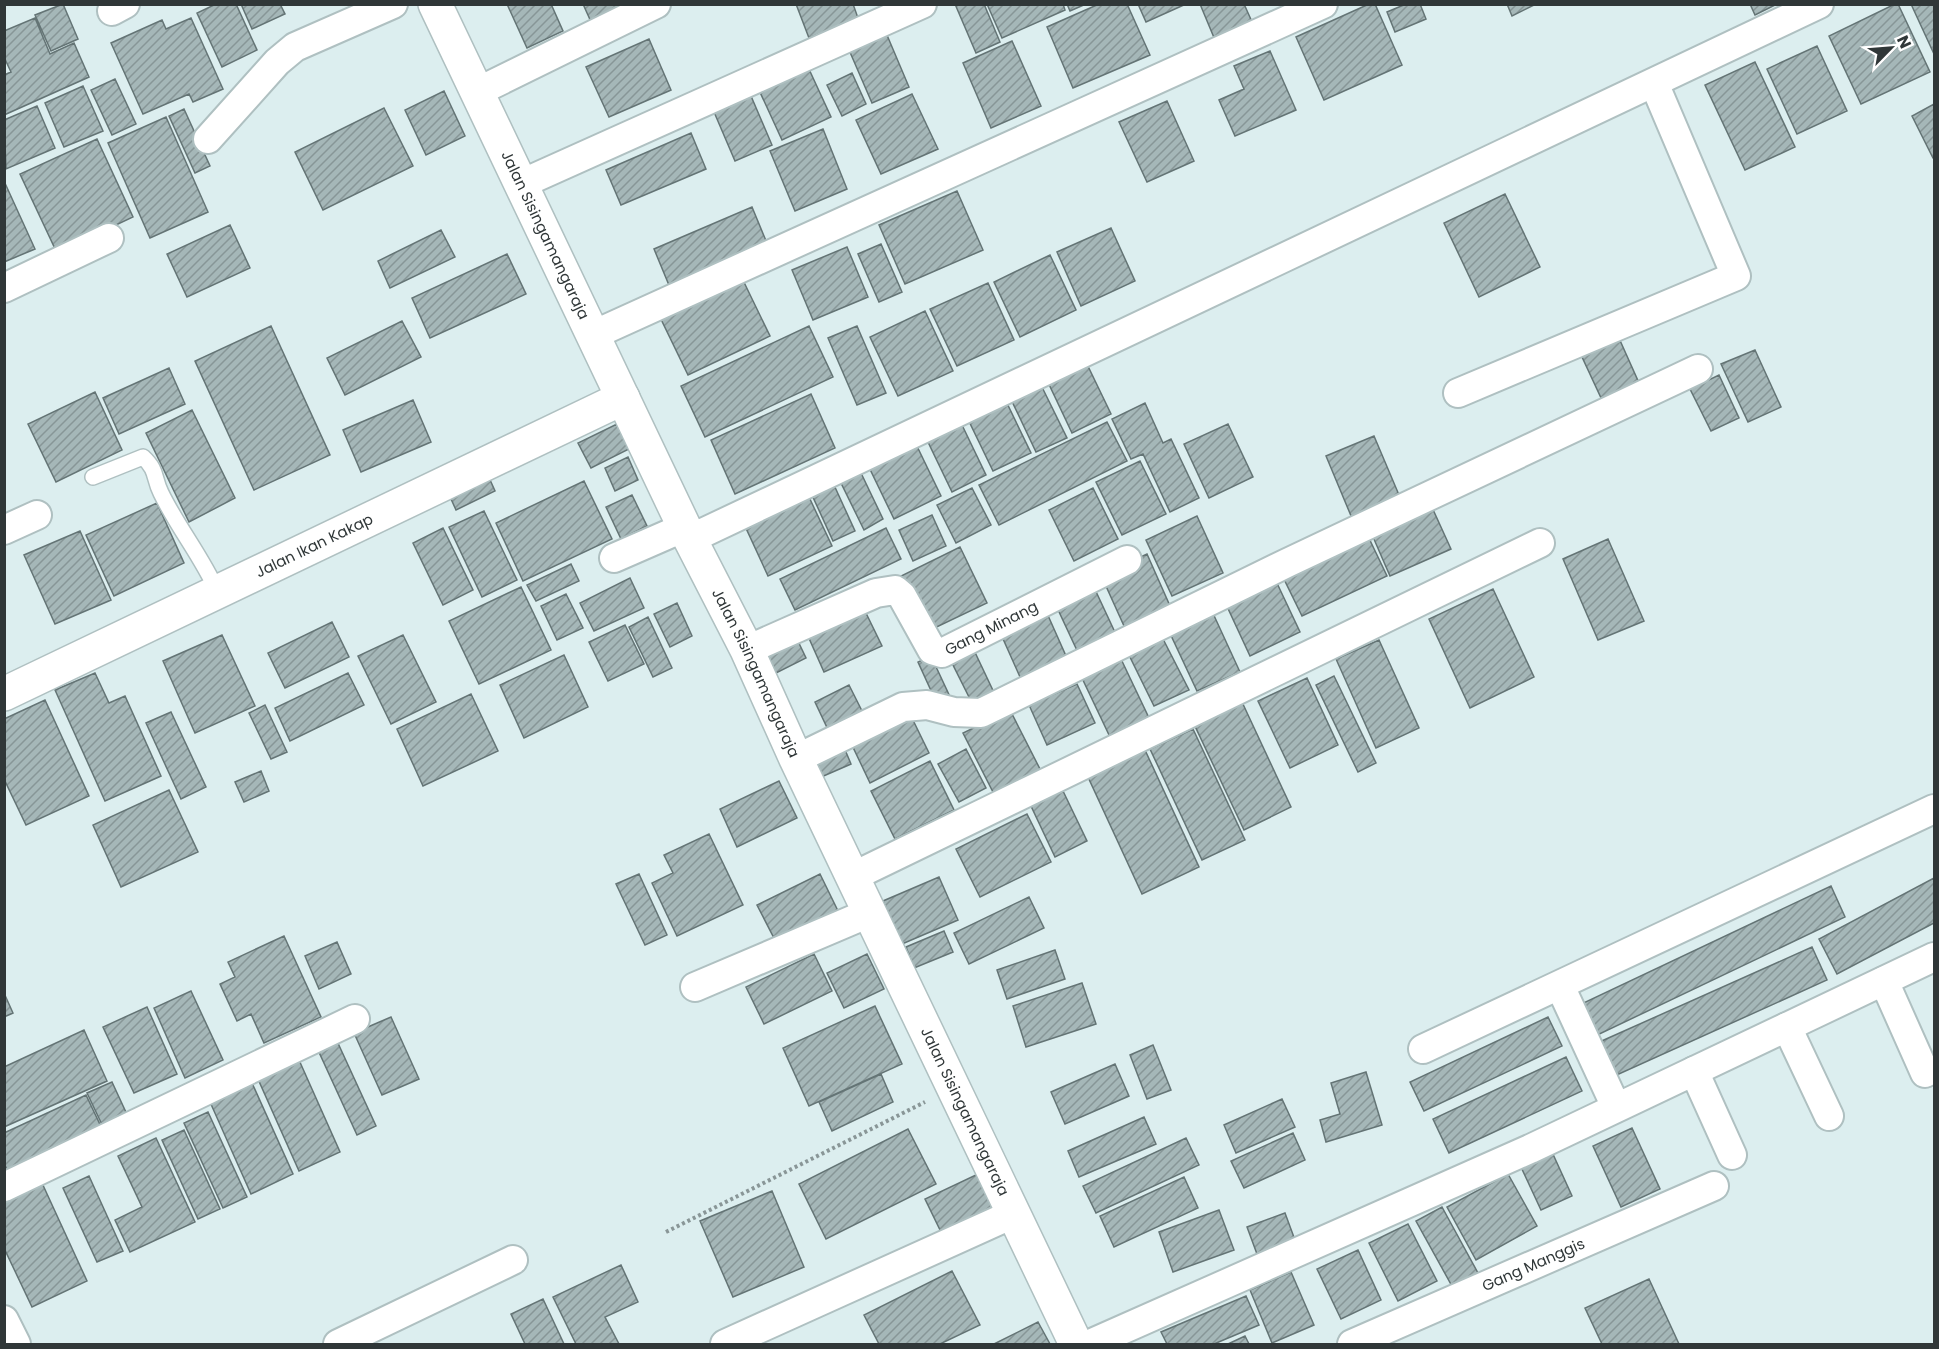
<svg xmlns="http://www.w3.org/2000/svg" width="1939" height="1349" font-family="Poppins,sans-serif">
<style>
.building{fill:url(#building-hatch);stroke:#647475;stroke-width:1.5}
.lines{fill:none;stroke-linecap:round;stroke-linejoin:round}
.service-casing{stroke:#afc0c1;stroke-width:18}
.minor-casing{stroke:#afc0c1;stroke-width:32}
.tertiary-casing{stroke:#afc0c1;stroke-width:36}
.path{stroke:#899697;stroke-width:4;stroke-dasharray:3 3;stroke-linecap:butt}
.service{stroke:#fff;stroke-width:15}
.minor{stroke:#fff;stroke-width:28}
.tertiary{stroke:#fff;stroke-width:33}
.labels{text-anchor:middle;stroke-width:4.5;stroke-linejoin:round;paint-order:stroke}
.street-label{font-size:15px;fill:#303738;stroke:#fff}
</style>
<defs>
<pattern id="building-hatch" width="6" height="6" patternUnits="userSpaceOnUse" patternTransform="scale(1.5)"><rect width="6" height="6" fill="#a5b7b8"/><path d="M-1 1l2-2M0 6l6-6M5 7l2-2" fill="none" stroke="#879697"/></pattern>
</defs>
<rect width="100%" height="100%" fill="#dceeef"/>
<path class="building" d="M63,4L78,39L51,51L35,15Z
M216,4H236L257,50L222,67L197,13Z
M241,4H280L285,14L252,29Z
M507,4H551L563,31L527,48Z
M583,4H617L620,11L592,24Z
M796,4H853L858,18L809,38Z
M955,4H984L1000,42L976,53Z
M987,4H1063L1065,10L1002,38Z
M1067,4H1086L1070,11Z
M1099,4H1127L1150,55L1073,88L1047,27Z
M1138,4H1186L1146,22Z
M1200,4H1244L1253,24L1215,40Z
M1369,4H1375L1402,65L1324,100L1296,37Z
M1406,4H1420L1426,19L1395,32L1387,12Z
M1507,4H1536L1512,16Z
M1750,4H1777L1755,15Z
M1895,4H1898L1930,72L1861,104L1829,36Z
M1911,4H1934V54Z
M35,18L50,54L74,43L89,77L4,115V75L11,72L4,57V31Z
M191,18L223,89L193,102L189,94L143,114L111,43L162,20L166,29Z
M884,28L909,87L872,103L846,43Z
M649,39L671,90L609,117L586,67Z
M1012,41L1041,106L991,128L963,63Z
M1817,46L1847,111L1797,134L1767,69Z
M1270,51L1296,110L1235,136L1219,100L1244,89L1234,66Z
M1755,62L1795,147L1745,170L1705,85Z
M808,67L831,117L782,140L759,90Z
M852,73L866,104L842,116L827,85Z
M115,79L136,124L112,135L91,90Z
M83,86L103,131L64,147L45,103Z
M444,91L465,136L426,155L405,110Z
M912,94L938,149L881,174L856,120Z
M751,96L772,145L735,161L714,112Z
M1167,101L1194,161L1147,182L1119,122Z
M1934,104V158H1933L1912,116Z
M37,106L55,148L6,169L4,120Z
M384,108L413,166L323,210L295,152Z
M184,109L210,166L195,173L169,116Z
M166,117L208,212L150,238L108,143Z
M823,129L847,189L795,211L770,151Z
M691,133L706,169L621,205L606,170Z
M97,139L133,217L57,253L20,174Z
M4,181L35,249L4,262Z
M957,191L983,250L905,284L879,225Z
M1505,194L1540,267L1479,297L1444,223Z
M752,207L769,248L671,290L654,249Z
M230,225L250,268L187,297L167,254Z
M1111,228L1135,281L1081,306L1057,252Z
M441,230L455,257L390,288L378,261Z
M881,244L902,292L879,302L858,254Z
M847,247L868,297L813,320L792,270Z
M507,254L526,294L430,338L412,298Z
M1050,255L1076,310L1020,337L994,282Z
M740,274L770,336L688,375L658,313Z
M988,283L1014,340L957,366L930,309Z
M925,311L953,371L898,396L870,337Z
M402,321L421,357L345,395L327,358Z
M271,326L330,455L254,490L195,361Z
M809,326L833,377L705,437L681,386Z
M857,326L886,393L857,405L828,338Z
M1614,327L1639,383L1602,400L1576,344Z
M1755,350L1781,407L1748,422L1721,364Z
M1085,360L1111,414L1072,433L1046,378Z
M169,368L185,404L119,434L103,398Z
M1719,375L1739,418L1711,431L1690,389Z
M1038,379L1067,438L1036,452L1008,393Z
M95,392L122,450L56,482L28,424Z
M811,394L835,448L735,494L711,440Z
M1003,395L1031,453L993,471L965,413Z
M413,400L431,442L361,472L343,430Z
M1145,403L1163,443L1171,439L1199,498L1170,512L1143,454L1131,459L1112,419Z
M192,410L235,498L189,522L146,433Z
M1107,422L1127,461L999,525L979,485Z
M617,424L629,449L591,468L578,443Z
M1228,424L1253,477L1209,498L1184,444Z
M962,425L986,475L952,492L928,442Z
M1374,436L1402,502L1354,523L1326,456Z
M914,440L941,496L894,519L867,463Z
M628,457L638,480L615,491L605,468Z
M1140,461L1166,514L1122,535L1096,482Z
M486,471L495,491L456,510L447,490Z
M861,473L883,519L864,530L841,483Z
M584,481L612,539L523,581L496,523Z
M834,485L855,531L833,541L812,495Z
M972,488L991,525L956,543L937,505Z
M1093,488L1118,539L1074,561L1049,510Z
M632,495L647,526L621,539L606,507Z
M809,497L832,546L768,576L745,526Z
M157,503L184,563L114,596L86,535Z
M1430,503L1451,549L1390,576L1370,530Z
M484,511L517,580L482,597L449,527Z
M932,515L946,546L913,561L899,530Z
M1197,516L1223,573L1172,596L1146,540Z
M443,528L473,590L443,605L413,543Z
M886,528L901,559L795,610L780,579Z
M80,531L111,600L55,624L24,555Z
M1366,532L1387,576L1302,616L1281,573Z
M1608,539L1644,621L1598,640L1563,559Z
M960,547L987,603L924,633L897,578Z
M1147,554L1174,615L1129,637L1101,575Z
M571,564L579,581L536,601L527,585Z
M630,578L644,608L594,631L580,603Z
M1275,579L1300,632L1250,656L1225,602Z
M1092,583L1119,641L1081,659L1054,601Z
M521,587L551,650L479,684L449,621Z
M1493,589L1534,677L1470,708L1429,619Z
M566,594L583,628L557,640L541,606Z
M677,603L692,636L670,647L654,614Z
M864,609L882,646L824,672L808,636Z
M1211,609L1240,672L1197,691L1168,629Z
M1046,611L1070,665L1024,686L1000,632Z
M648,617L672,668L653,677L629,627Z
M332,622L349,657L285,688L268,653Z
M625,625L644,664L608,681L589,642Z
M222,635L255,706L195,733L163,661Z
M403,635L436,702L391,724L358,656Z
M1161,635L1189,690L1154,706L1127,651Z
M796,637L806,658L774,674L763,653Z
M1379,640L1419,728L1376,748L1336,659Z
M972,646L997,699L975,709L949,657Z
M564,655L588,707L524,738L500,685Z
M931,656L951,699L938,706L918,662Z
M1121,659L1149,718L1110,737L1082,678Z
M95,673L109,703L125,696L161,776L105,801L55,690Z
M348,673L364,705L290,741L275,708Z
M1334,676L1376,763L1358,772L1316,685Z
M1307,678L1338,745L1290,768L1258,701Z
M1077,684L1095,723L1047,745L1029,705Z
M849,685L866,719L831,736L815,702Z
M471,694L498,751L423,786L397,729Z
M45,700L89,796L26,825L4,779V719Z
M1242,702L1291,807L1244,830L1194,724Z
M265,705L287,752L271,759L249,713Z
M1010,710L1042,773L995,796L963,733Z
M171,712L206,787L181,799L146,723Z
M910,714L929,753L870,783L851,743Z
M1193,729L1245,840L1202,860L1150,749Z
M843,745L851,764L819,778L811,760Z
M966,749L986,788L959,802L938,764Z
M1145,750L1199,867L1142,894L1088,777Z
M930,761L954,810L895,839L871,791Z
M261,771L269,791L244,802L235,782Z
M779,781L797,818L737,847L720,809Z
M169,790L198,852L121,887L93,825Z
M1063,791L1087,841L1055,857L1031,806Z
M1027,814L1051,862L980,897L956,849Z
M709,834L743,905L677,936L652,883L673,873L664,855Z
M639,874L667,935L645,945L616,884Z
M820,874L838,911L776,942L757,905Z
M939,877L958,920L902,944L883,901Z
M1934,878V923L1837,974L1819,939Z
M1831,886L1845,917L1591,1038L1577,1006Z
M1029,897L1044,928L969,964L954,933Z
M944,931L953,952L914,968L906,947Z
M284,936L321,1017L264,1043L251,1014L237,1021L220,984L235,977L228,962Z
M337,942L351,974L319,989L305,956Z
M1812,947L1827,980L1610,1078L1595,1044Z
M1055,950L1065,979L1007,999L997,970Z
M814,954L832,991L764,1024L746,987Z
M867,954L884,989L844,1008L827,973Z
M1082,983L1096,1024L1026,1047L1013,1006Z
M191,991L223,1060L185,1078L154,1008Z
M4,993L13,1013L4,1017Z
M875,1006L902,1064L809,1106L783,1048Z
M147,1007L177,1074L134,1093L103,1027Z
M391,1017L419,1079L382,1095L354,1033Z
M1548,1017L1562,1046L1424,1111L1410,1082Z
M84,1030L107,1081L4,1127V1067Z
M337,1041L376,1126L357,1135L318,1050Z
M1153,1045L1171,1090L1147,1099L1130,1055Z
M1566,1057L1582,1091L1449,1153L1433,1119Z
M299,1060L340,1152L299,1171L258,1079Z
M1115,1064L1129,1096L1065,1124L1051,1092Z
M1366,1072L1382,1125L1326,1142L1320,1120L1340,1114L1331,1083Z
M881,1074L893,1102L832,1131L819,1102Z
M112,1082L130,1121L106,1133L87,1093Z
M252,1083L293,1174L251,1194L210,1102Z
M86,1095L104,1133L10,1176L4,1163V1133Z
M1282,1099L1295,1127L1236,1153L1224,1125Z
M208,1112L247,1197L223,1208L184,1123Z
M1144,1117L1156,1144L1079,1177L1068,1151Z
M1632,1128L1660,1189L1621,1207L1593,1146Z
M908,1129L936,1184L826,1239L799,1184Z
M184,1130L220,1209L198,1219L162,1140Z
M1293,1133L1305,1160L1244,1188L1231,1161Z
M156,1138L195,1222L130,1252L115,1220L142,1207L118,1156Z
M1186,1138L1199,1165L1096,1213L1083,1186Z
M1552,1152L1572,1196L1541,1210L1521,1167Z
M978,1174L995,1210L942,1234L925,1199Z
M1508,1174L1537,1226L1476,1260L1447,1207Z
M89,1176L123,1251L97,1262L63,1188Z
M1184,1177L1198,1208L1114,1247L1100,1216Z
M42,1183L87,1281L32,1307L4,1248V1201Z
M772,1191L804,1267L733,1297L700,1221Z
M1442,1207L1478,1273L1453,1288L1416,1221Z
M1219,1210L1234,1250L1173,1272L1159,1232Z
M1285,1213L1295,1240L1257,1254L1247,1227Z
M1408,1224L1437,1281L1398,1301L1369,1243Z
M1358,1250L1381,1300L1341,1319L1317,1269Z
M621,1265L638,1302L605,1317L619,1344H576L553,1297Z
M952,1271L980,1325L940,1344H879L864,1315Z
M1291,1272L1314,1325L1272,1343L1250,1290Z
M1649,1279L1679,1344H1602L1585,1308Z
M1246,1296L1259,1325L1214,1344H1167L1161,1332Z
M543,1299L564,1344H525L511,1314Z
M1038,1322L1050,1344H994Z
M1245,1336L1249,1344H1228Z"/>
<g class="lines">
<defs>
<path id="service" d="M93,477L143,457C158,471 153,477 161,493C178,528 202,557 217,591"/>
<g id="minor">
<path d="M112,11L125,4"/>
<path d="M477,92L656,4"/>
<path d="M208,139L277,62L295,47L393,4"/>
<path d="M521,184L922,4"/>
<path d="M4,288L109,238"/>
<path d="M593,335L1323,4"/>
<path d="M1458,393L1736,276L1654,83"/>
<path d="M4,530L37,515"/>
<path d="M690,539L1819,4"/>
<path d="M614,558L685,527"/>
<path id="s1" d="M747,650L876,593L895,590L902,596L932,650L942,653L1127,560"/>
<path d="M796,759L903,707L927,705L954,712L981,713L1287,563L1698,369"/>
<path d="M852,877L1540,543"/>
<path d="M1884,981L1925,1073"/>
<path d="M1560,986L1616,1107"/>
<path d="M695,987L869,913"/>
<path d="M1787,1027L1829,1116"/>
<path d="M1423,1049L1934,809"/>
<path d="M1694,1071L1732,1155"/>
<path d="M4,1187L355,1019"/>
<path d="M4,1320L16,1344"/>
<path d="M338,1344L513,1260"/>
<path d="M725,1344L1013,1214"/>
<path d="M1090,1344L1530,1149L1934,957"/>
<path id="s2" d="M1352,1344L1714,1186"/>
</g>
<g id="tertiary">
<path id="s3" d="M435,4L690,539L747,650L796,759L1076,1344"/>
<path id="s4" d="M4,694L623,398"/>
</g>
</defs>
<use href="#service" class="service-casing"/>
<use href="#minor" class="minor-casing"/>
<use href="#tertiary" class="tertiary-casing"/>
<path class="path" d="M666,1232L925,1102"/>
<use href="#service" class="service"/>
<use href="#minor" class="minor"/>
<use href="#tertiary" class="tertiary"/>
</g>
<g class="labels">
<g class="street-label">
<text dy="5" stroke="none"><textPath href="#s3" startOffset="256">Jalan Sisingamangaraja</textPath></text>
<text dy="5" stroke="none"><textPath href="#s4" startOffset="344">Jalan Ikan Kakap</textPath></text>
<text dy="5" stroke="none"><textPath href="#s1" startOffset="297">Gang Minang</textPath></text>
<text dy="5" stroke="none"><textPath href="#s3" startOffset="742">Jalan Sisingamangaraja</textPath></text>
<text dy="5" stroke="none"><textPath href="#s3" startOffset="1228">Jalan Sisingamangaraja</textPath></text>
<text dy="5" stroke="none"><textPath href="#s2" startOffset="198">Gang Manggis</textPath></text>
</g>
</g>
<rect width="1939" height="1349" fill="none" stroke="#303738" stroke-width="12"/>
<g transform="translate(1891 48) rotate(65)" stroke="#ffffff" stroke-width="4.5" paint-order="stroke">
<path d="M0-4.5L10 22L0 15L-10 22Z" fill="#303738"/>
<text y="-9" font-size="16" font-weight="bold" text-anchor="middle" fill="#303738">N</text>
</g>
</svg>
